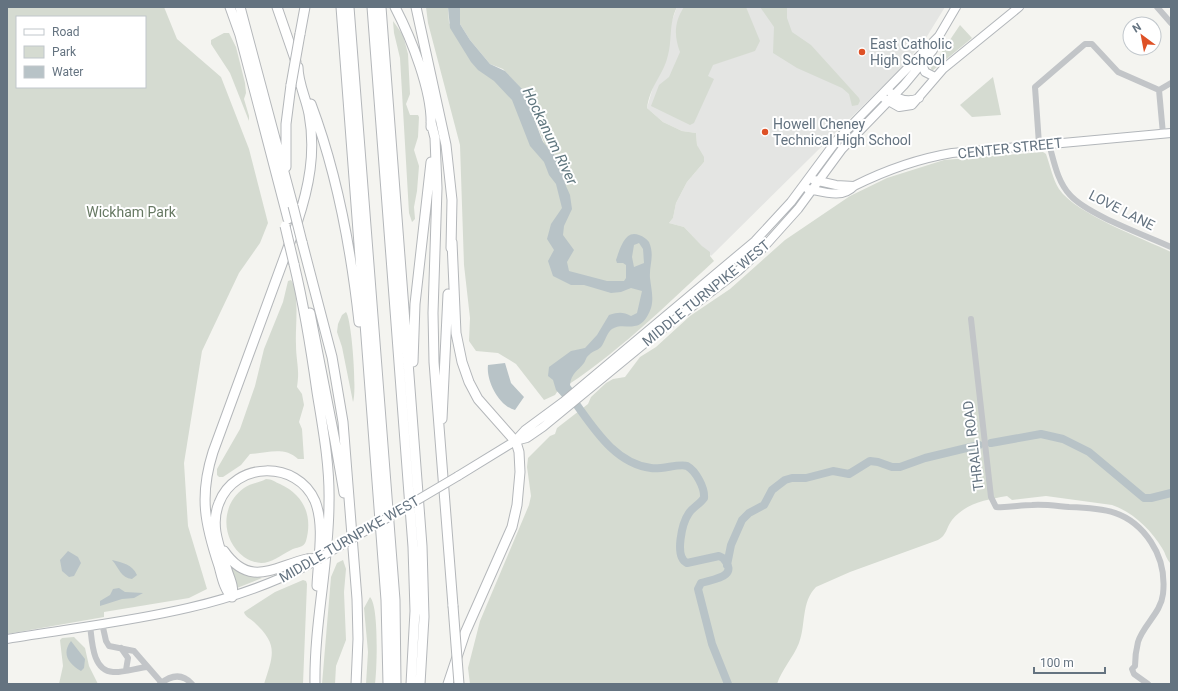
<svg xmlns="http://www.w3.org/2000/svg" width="1178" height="691" font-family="Roboto,sans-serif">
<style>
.built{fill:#e4e5e3}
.green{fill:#d5dbd1;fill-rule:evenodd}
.water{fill:#b8c3c7;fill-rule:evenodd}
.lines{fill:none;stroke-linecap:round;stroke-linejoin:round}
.river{stroke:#b8c3c7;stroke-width:8}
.major-casing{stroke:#b2b6ba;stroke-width:10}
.highway-casing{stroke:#b4b7ba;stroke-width:11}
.minor{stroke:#c2c5c8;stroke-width:6}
.major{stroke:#fff;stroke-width:8}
.highway{stroke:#fff;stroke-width:9}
.major-bridge-casing{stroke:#b2b6ba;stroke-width:10;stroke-linecap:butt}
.highway-bridge-casing{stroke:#b4b7ba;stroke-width:11;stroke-linecap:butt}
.major-bridge{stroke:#fff;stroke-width:8}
.highway-bridge{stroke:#fff;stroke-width:9}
.poi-dot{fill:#de5126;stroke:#fff;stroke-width:1.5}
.labels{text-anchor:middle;stroke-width:4;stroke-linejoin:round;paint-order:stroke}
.poi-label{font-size:14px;fill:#647380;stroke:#fff;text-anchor:start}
.street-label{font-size:14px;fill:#647380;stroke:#fff}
.park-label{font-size:14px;fill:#667862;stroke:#fff}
.water-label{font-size:15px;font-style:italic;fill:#5f767e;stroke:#fff}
</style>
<rect width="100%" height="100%" fill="#f4f4f0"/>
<path class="built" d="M677,7H945L926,38L903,66L711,256L684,227L669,223L673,218L676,203L687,182L704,162L697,145L696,133L682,131L663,122L647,108L653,87L667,58L670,26Z"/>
<path class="green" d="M7,7H164L177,39L221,77L249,149L268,223L260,243L239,273L202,351L184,463L188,526L207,589L189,598L104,612V617L7,634ZM17,17H145V87H17Z
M426,7H448L449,23L497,75L530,125L544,143L525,93L503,69L490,64L470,40L460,24V7H677C668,25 673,40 667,59C662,76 650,86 647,108L663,122L682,131L696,133L697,145L704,157V162L687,182L676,203L673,218L669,223L684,227L702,246L710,252V256L714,261C664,307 615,356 557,392L555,395L544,400L516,364L498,353L476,351L469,341L470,318L464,265L460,145L428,23Z
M684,7H746L760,41L755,51L713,65L708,76L714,79L694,123L690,125L651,106L659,85L669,77L680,52C674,36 674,22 684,7Z
M760,7H787V18L792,32L811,45L859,98L860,101L858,105L852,106L849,94L842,88L797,68L773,53L774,27Z
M393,21L403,35L408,54L410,94L406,104L410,115H418L419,117L418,137L414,150L419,166L417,191L414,207L415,219L412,222L409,213L400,58L394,33Z
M960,25L972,38L932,71L931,68Z
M224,33H229L236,47L245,83L246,93L244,99L249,116V121L230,73L211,44V40Z
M993,77L1001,115L972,117L960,105Z
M1043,152L1046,154C1050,165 1053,180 1059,189C1076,214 1142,238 1171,252V564C1166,559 1166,554 1162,548C1151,530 1133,512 1112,505L1046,496L1012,500L1007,496C986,500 967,502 952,520C946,528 947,535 938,540L850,572L816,587C801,602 806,625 799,643C793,658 782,669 777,684H470L468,668L480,621L529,505L531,496L527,467L528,458L550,436L555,434L557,428L588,404L591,397L606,383L613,379L625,377L640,357L656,347L690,316L730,289L785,240L850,196L887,178L944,160Z
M291,280C300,292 295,329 296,344C296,362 300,368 297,387L302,394L304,405L299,422L302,429L304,459H298C285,446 266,453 250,454L241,465L223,477H219L217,475V469L240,429L255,386L264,349L283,302L288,281Z
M346,312C352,320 357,393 353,402L342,347L337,332L338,324L342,315Z
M266,479C272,479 275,482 280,484C304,495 313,516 306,541C304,548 296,547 291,550C274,559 264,570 244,557C221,540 220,505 244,488C251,483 259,483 266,479Z
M343,560L346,569L344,592L346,640L336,666L335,684H322L331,577L337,563Z
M228,564L262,578L237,588Z
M303,580L306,581L307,584L303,684H264C273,655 279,645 254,622C250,618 245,617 244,612L275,592Z
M370,597C379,606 377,669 375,684H366L368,652L364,608Z
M74,637L85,648L89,666L98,684H59L63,666L60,640L62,638Z"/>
<path class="water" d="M448,7H460V24L470,40L490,64L505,71L523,90L543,142L557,158L558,166L562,171L566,186L570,195L572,209L564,226L563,235L574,250L567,262L569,271L607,281H624L626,278V265L623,263H617L616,260C620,249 625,229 639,235C642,236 647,239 649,242C655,256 649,265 650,278C651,288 654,298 651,308C640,338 625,320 612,329C607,332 605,342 601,347C597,351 592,351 589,355C586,357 586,360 584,363C578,371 571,373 570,385L575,392L565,400L556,390L553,380L548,376L549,367L571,351L585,348L597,335L609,315C619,312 623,312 631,316L637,313L642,291L631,288L621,292L611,293L584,285H571L553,276L548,261L554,250L547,239L551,224L562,208L556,184L549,175L544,162L530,146L512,100L494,81L478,70L471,62L450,28ZM639,243L643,249L644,263L634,267L632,257L634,245Z
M505,363L511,383L524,397L515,410C499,406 486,381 488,365Z
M68,551L78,557L81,563L74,576L69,577L62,571L60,560Z
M112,560C123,563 132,564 137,575L132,579C121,578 119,568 112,560Z
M119,588L125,592L143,593L134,598L122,599L100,606V601L110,595L113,589Z
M71,641L85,659L84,668L81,671C69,664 61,654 71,641Z"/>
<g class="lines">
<path class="river" d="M571,397C592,425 613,463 651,468C661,470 680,463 687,466C696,471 705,488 704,498C700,504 693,507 689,513C682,523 674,557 687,563L719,556L723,558C740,577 713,579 701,583L698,589L712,644L728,684
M991,443L1041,434L1063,439L1089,452L1144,498H1151L1171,493
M727,565L731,545L742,520L749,513L764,505L772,490L785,480L792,478H806L833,471L849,474L870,461L878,462L892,467H900L925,458L979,445"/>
<defs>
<path id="major" d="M922,64L925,72L935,77
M891,93C899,100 908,103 919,98
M885,99L899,107L912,105L943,69L1019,7
M814,180L836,185L854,186
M808,189C824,192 842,199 854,186C886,170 916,159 952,153L1171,133
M515,441L527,438L543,427L650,339L738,271L763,248L798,209L842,149L904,85L933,50
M458,476L515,441L525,430L563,402L755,241L791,202L837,140L939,36L956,7
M7,639C108,622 214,614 306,566"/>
<path id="highway" d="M230,7L240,35L288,219
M240,7L293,206
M277,7L296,62
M341,7L386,600L388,684
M349,7L395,600L396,684
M372,7L413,547L415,611L411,684
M381,7L422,546L424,617L420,684
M395,7C411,38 433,92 431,127
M416,7L446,145L452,200L451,248
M300,34L305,7
M311,104C337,173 351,249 359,322
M431,122L435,138L437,188L433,313L434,362L453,606
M286,167V124L291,85
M302,242L332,357L343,422L357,599L358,639L356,684
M294,264C304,306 311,349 317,392C323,429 330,466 329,503C329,564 314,623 315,684
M310,313L335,441L344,493
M413,362L415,304L431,162
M442,419L448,294
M224,551C250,588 273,567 307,559
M232,597C224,589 222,577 219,566C205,524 199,496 213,452L297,223C309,187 316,152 309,114C306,98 298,83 298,67
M232,597C234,588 231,581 228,573C221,550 209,527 219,503C235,461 297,460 315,501C325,526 318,559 317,586
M448,684L465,633L512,527L517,505L520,472L519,452L516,442L478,399L469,382L462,362L456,333L452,242"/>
</defs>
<use href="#major" class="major-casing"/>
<use href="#highway" class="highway-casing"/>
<path class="minor" d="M1157,7L1171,23
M1163,134L1159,90L1171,83
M1039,144L1035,87L1085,44H1092L1118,72L1159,90
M1049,144C1054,161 1057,181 1070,195C1088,215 1145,235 1171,247
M971,319L991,497L996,507C1009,508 1020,505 1032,505C1044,504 1057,506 1069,507C1103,508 1130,510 1151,542C1161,557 1165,576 1163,594C1161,613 1143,625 1138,642C1136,650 1135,659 1135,666L1132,669L1134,674L1148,684
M102,623L106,641L109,646L134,651L161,682
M90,625C92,640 92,671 113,672C122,673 137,668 147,667
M121,648L128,658L126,670
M160,684C171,675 182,673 192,684"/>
<use href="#major" class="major"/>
<use href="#highway" class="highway"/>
<defs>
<path id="major-bridge" d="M306,566L458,476"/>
<path id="highway-bridge" d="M291,85L300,34
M293,206L302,242
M285,226L294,264
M307,559L321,558
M453,606L459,684"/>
</defs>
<use href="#major-bridge" class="major-bridge-casing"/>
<use href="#highway-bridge" class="highway-bridge-casing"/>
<use href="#major-bridge" class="major-bridge"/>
<use href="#highway-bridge" class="highway-bridge"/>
</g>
<g class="poi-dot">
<circle cx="862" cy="52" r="4"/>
<circle cx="765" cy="132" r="4"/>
</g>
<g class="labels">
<g class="poi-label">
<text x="870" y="49">East Catholic<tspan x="870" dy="16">High School</tspan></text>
<text x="773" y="129">Howell Cheney<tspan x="773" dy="16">Technical High School</tspan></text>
</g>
<g class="street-label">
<text transform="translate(1010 148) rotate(-6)" y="5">CENTER STREET</text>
<text transform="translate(1122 210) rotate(27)" y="5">LOVE LANE</text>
<text transform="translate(706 293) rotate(-39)" y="5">MIDDLE TURNPIKE WEST</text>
<text transform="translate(973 446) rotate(-97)" y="5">THRALL ROAD</text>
<text transform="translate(349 539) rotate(-30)" y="5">MIDDLE TURNPIKE WEST</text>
</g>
<g class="park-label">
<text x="131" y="217">Wickham Park</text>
</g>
<g class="water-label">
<text transform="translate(550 136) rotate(64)" y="5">Hockanum River</text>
</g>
</g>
<rect width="1178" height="691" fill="none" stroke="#647380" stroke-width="16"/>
<rect x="16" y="16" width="130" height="72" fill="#ffffff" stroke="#c1c7cc"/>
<rect x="24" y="29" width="20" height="6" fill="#ffffff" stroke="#c1c7cc"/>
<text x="52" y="36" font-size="12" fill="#647380">Road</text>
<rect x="24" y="46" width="20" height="12" fill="#d5dbd1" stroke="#c1c7cc"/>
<text x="52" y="56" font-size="12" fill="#647380">Park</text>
<rect x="24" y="66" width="20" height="12" fill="#b8c3c7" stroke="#c1c7cc"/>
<text x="52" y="76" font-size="12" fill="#647380">Water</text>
<g transform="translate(1142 36) rotate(328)"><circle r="19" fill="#ffffff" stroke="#c1c7cc"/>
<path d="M0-3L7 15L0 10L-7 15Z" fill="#de5126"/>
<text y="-6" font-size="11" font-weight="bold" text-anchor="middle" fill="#647380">N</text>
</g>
<path d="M1034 667v6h71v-6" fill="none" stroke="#647380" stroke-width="2"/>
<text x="1040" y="667" font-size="12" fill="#647380" stroke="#ffffff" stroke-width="3" paint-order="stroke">100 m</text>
</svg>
